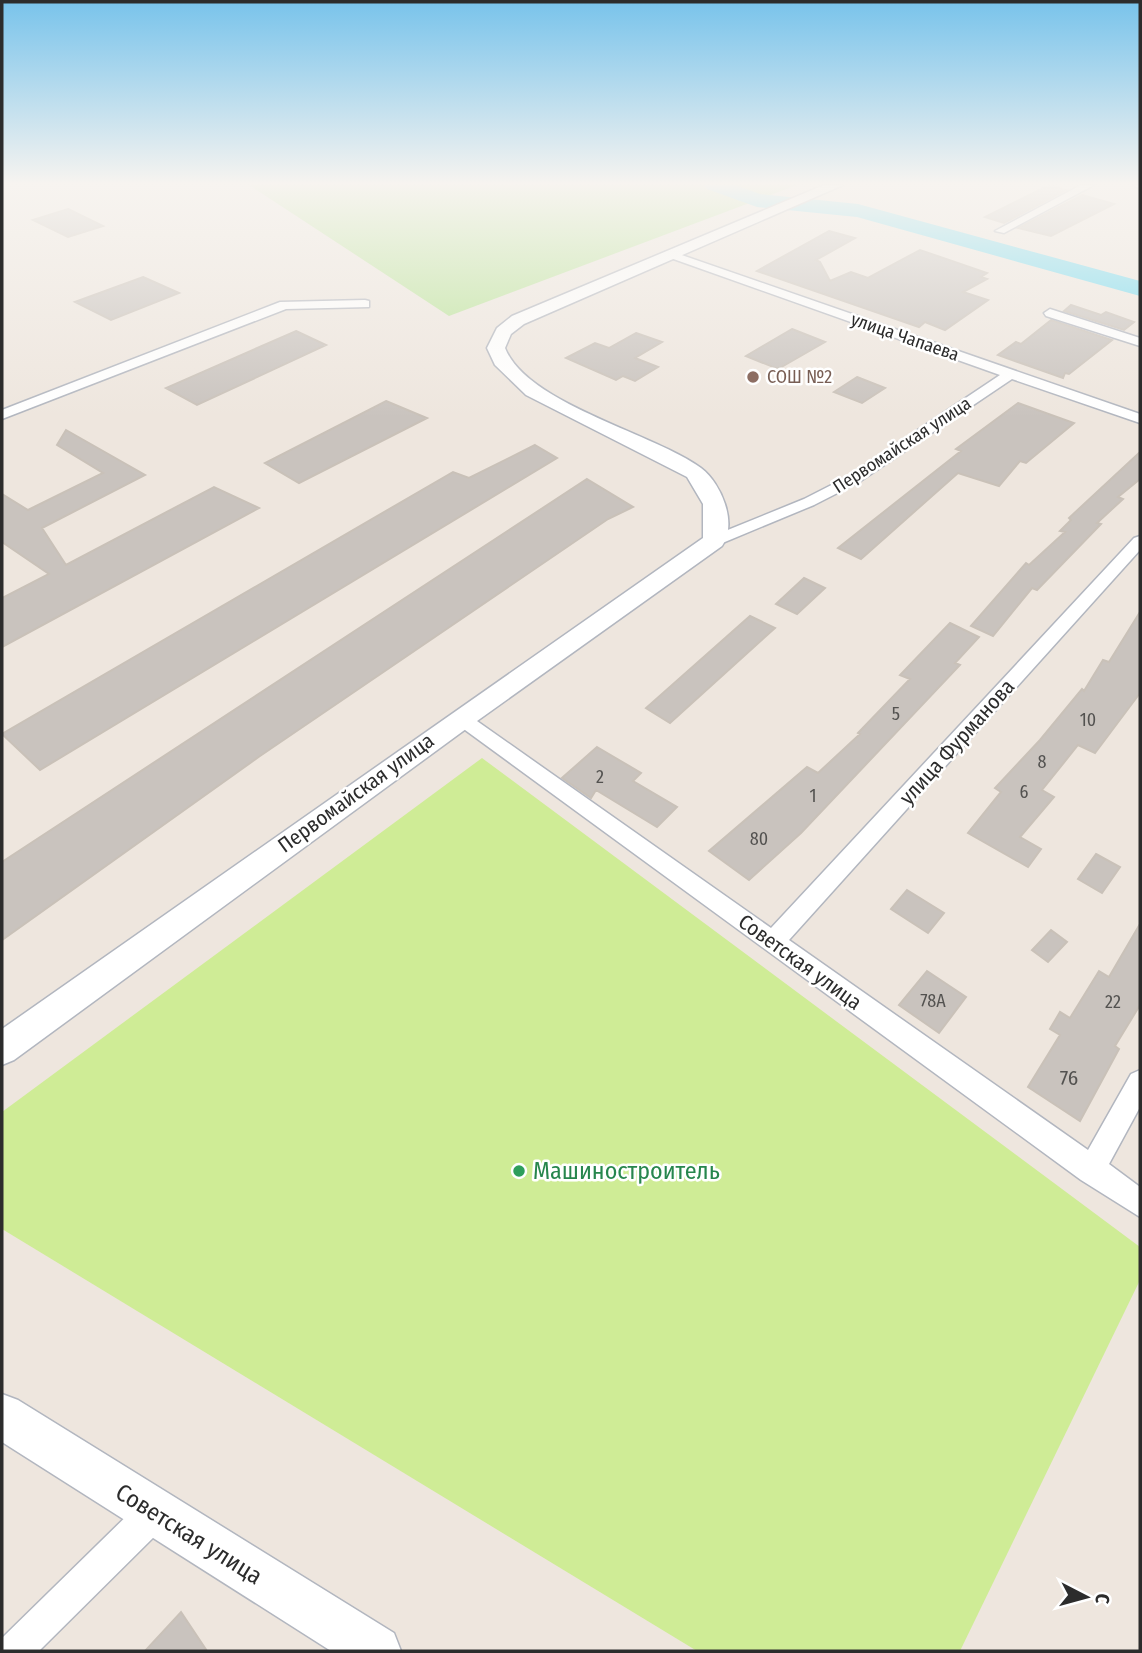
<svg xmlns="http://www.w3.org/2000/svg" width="1142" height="1653" font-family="'Fira Sans Condensed',sans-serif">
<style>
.green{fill:#bbe49a}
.pitch{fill:#cfec96}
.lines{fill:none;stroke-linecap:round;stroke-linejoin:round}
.river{fill:#71daf0;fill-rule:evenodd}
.building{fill:#c9c3be;stroke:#c9c1b8;stroke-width:2}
.street-casing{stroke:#b2b6bf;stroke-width:3}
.secondary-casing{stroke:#b2b6bf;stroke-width:3}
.street{fill:#fff;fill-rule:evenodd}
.secondary{fill:#fff;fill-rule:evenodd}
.education-dot{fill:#8d6e63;stroke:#fff;stroke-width:2.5}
.leisure-dot{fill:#2e9e5b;stroke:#fff;stroke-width:2.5}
.labels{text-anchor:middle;stroke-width:5;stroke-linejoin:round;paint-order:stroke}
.far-street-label{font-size:18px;fill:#2c2c2c;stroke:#fff}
.far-education-label{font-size:18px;fill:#785e54;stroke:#fff;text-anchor:start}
.number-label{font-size:18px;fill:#535250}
.street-label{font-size:21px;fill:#2c2c2c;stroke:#fff}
.near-number-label{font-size:21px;fill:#535250}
.near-leisure-label{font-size:24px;fill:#27864d;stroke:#fff;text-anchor:start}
.near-street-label{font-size:24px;fill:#2c2c2c;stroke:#fff}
</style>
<rect width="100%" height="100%" fill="#eee6de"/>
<path class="green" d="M249,185H797L449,316Z"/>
<path class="pitch" d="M482,758L1140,1247V1280L960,1651H697L2,1229V1112Z"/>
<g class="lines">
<path class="river" d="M704,185H735L760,194L858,204L1140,281V296L857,217L757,207L707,189Z"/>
</g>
<path class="building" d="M1049,185L1066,190L1004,223L985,217Z
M1082,195L1114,204L1051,236L1018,228Z
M68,209L103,226L68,237L33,220Z
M829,231L855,238L816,260L820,262L830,281L851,272L868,278L920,250L987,273L981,277L987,279L963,292L988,300L945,330L925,322L919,327L757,271Z
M143,277L179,293L111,320L75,302Z
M1071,305L1101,315L1106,312L1134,322L1124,330L1064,311Z
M1051,320L1112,340L1069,374L1065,373L1063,378L998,355L1016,342L1021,344Z
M792,329L825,342L778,369L746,356Z
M296,331L326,345L197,405L166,388Z
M636,333L662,342L635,358L658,367L635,381L623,376L616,380L566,358L595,343L609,348Z
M857,377L885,388L862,403L834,392Z
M386,401L427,418L299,483L265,463Z
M1018,403L1074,423L1026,463L1020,461L999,486L958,473L861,559L838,548L961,451L956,449Z
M66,430L145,475L42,528L66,565L214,487L259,508L2,647V598L49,574L2,542V494L28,510L103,473L57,445Z
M535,445L557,458L40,770L2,734L453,472L469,478Z
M1140,452V479L1118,497L1123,499L1097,523L1101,524L1037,590L1032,588L993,636L971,626L1026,563L1029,565L1065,532L1060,531L1071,520L1069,518Z
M587,479L633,507L608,519L260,756L2,940V862Z
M804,578L825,588L797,614L776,604Z
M1140,612V693L1095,753L1078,745L1042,790L1054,797L1020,837L1041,849L1028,867L968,833L1001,792L995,788L1040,740L1082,689L1084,691L1103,660L1109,662Z
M750,616L775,628L670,723L646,708Z
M950,623L979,637L955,663L960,665L801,833L749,880L709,851L807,767L818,773L860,734L858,733L910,679L900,675Z
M597,747L641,773L633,781L677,807L657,827L596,790L591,798L562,778Z
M1096,854L1120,867L1102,893L1078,879Z
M907,890L944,913L928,933L891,909Z
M1140,924V1005L1115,1046L1119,1049L1080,1121L1028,1087L1060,1035L1050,1029L1060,1012L1070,1018L1099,971L1109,977Z
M1051,930L1067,942L1048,962L1032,950Z
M927,971L966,997L939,1033L899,1005Z
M181,1612L207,1651H145Z"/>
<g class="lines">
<defs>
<path id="street" d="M1081,185H1094L1004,233L995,231Z
M1133,185H1140V189Z
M665,252H673L1140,414V423L1012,379L859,482L814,505L720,544H708V538L804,499L849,476L1000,375L665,256Z
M365,300L369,301V307L286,309L2,419V410L280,302Z
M1050,309L1140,338V346L1046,316L1044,313Z
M1140,536V550L789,940L1088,1150L1131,1074L1140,1070V1107L1109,1164L1140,1187V1217L1081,1180L450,719L453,714H467L771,928L1134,538Z
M155,1495L167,1500L172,1512L167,1524L39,1651H2V1638L143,1500Z"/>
<path id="secondary" d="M824,185H843L524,324L511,334L505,348C527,404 653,433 701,468C721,483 738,523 722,546L470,726L14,1060L2,1065V1029L703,538V504L687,477L526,395L495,365L487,348L497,328L512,316Z
M2,1394L18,1400L394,1633L401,1651H331L2,1442Z"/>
</defs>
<use href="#street" class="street-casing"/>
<use href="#secondary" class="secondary-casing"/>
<use href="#street" class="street"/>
<use href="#secondary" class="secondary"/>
</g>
<linearGradient id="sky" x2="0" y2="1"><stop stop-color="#78c3eb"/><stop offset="0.44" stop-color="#f7f4f0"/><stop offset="1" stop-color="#f7f4f0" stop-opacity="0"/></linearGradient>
<rect width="1142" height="417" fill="url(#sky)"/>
<circle class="education-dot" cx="753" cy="377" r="7"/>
<circle class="leisure-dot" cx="519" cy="1171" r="7"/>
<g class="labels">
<g class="far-street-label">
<text transform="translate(905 337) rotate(19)" y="6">улица Чапаева</text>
<text transform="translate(902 445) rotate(-33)" y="6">Первомайская улица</text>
</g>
<g class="far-education-label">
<text x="767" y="383">СОШ №2</text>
</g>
<g class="number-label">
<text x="896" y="720">5</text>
<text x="1088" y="726">10</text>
<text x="1042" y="768">8</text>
<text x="600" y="783">2</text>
<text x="1024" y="798">6</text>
<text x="813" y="802">1</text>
<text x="759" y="845">80</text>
<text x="933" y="1007">78А</text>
<text x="1113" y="1008">22</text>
</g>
<g class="street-label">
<text transform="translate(957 742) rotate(-48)" y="7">улица Фурманова</text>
<text transform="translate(356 793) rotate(-36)" y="7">Первомайская улица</text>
<text transform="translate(800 962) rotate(36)" y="7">Советская улица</text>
</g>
<g class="near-number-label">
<text x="1069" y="1085">76</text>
</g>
<g class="near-leisure-label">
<text x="533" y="1179">Машиностроитель</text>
</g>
<g class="near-street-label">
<text transform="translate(189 1534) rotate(32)" y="8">Советская улица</text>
</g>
</g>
<rect width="1142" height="1653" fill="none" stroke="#2c2c2c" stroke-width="7"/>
<g transform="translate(1086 1597) rotate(96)" stroke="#ffffff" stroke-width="5" paint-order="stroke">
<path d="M0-5L12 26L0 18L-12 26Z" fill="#2c2c2c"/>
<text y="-10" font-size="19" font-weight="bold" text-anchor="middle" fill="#2c2c2c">С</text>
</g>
</svg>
